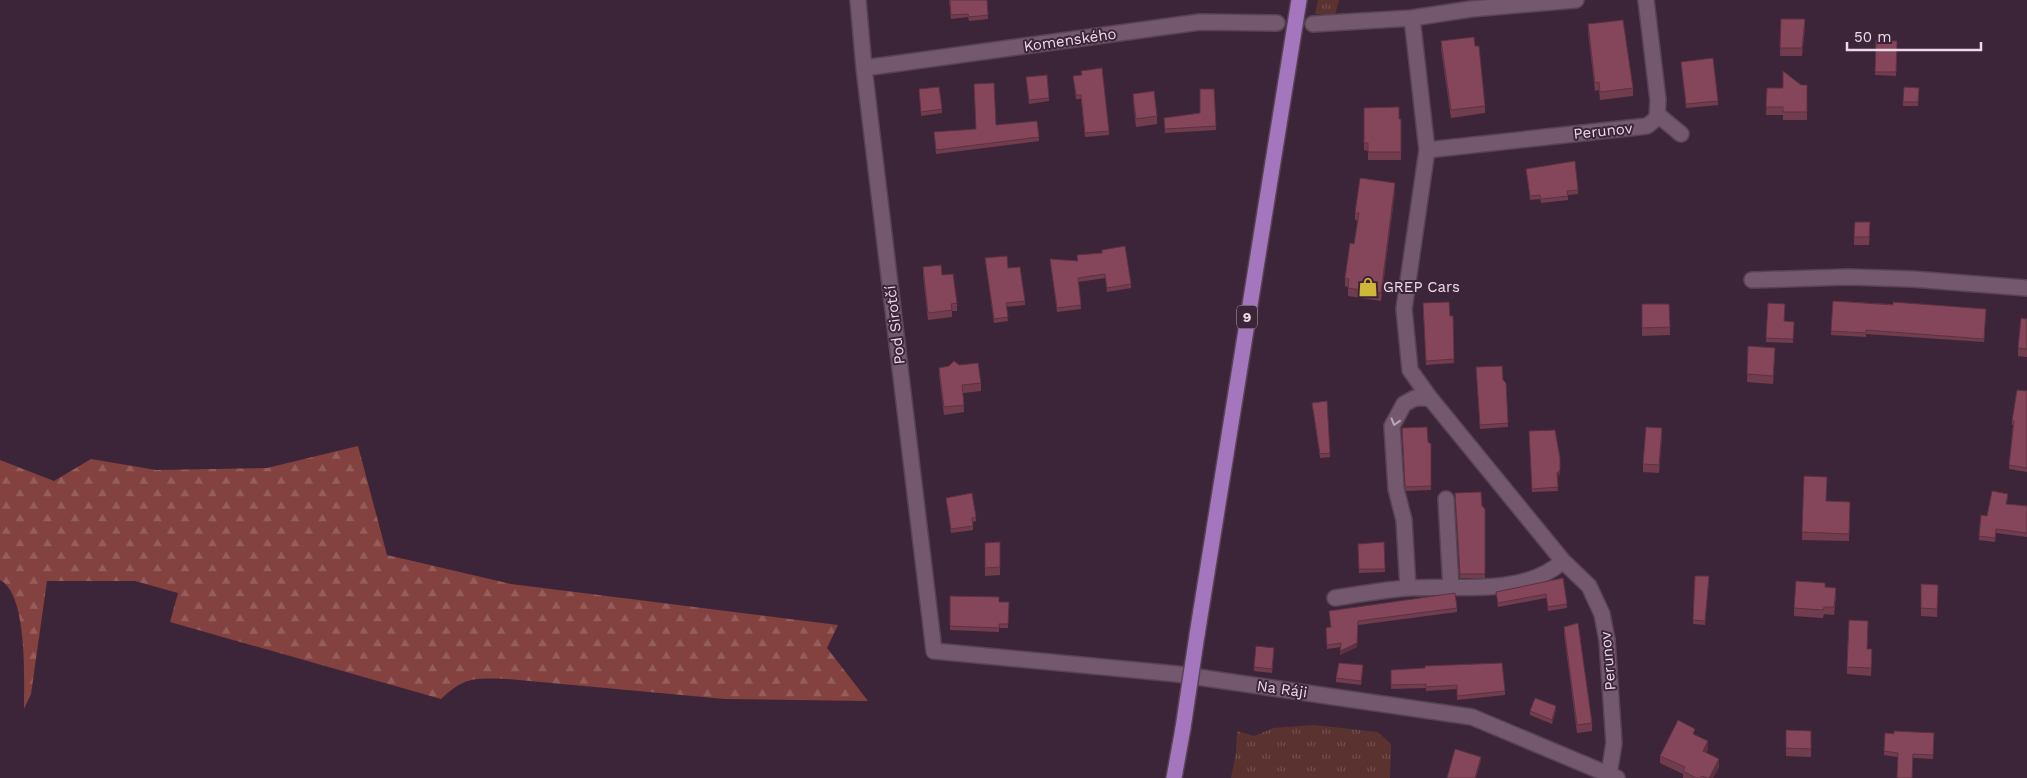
<svg xmlns="http://www.w3.org/2000/svg" width="2027" height="778" font-family="'Work Sans',sans-serif">
<style>
.grass{fill:url(#grass-tufts)}
.forest{fill:url(#forest-firs)}
.lines{fill:none;stroke-linecap:round;stroke-linejoin:round}
.street-casing{stroke:#584354;stroke-width:18}
.primary-casing{stroke:#584354;stroke-width:18}
.street{stroke:#74586e;stroke-width:15}
.primary{stroke:#a476bd;stroke-width:15}
.primary-bridge-casing{stroke:#584354;stroke-width:18;stroke-linecap:butt}
.primary-bridge{stroke:#a476bd;stroke-width:15}
.wall{fill:#723c4f}
.shaded-wall{fill:#5d3140}
.building{fill:#85465c;stroke:#5d3140}
.oneway{stroke:#bba7b7}
.labels{text-anchor:middle;stroke-width:4;stroke-linejoin:round;paint-order:stroke}
.shield{fill:#3d2539;stroke:#b7a4b4;stroke-width:1}
.shield-label{font-size:14px;font-weight:bold;fill:#ebdbe8}
.street-label{font-size:15px;fill:#ebdbe8;stroke:#3d2539}
.poi-label{font-size:15px;fill:#ebdbe8;stroke:#3d2539;text-anchor:start}
</style>
<defs>
<pattern id="grass-tufts" width="24" height="20" patternUnits="userSpaceOnUse" patternTransform="scale(1.25)"><rect width="24" height="20" fill="#5a3230"/><path d="M3 7l-1-3M5 7V3M7 7l1-3M15 17l-1-3M17 17v-4M19 17l1-3" fill="none" stroke="#724f4e"/></pattern>
<pattern id="forest-firs" width="22" height="20" patternUnits="userSpaceOnUse" patternTransform="scale(1.25)"><rect width="22" height="20" fill="#83423f"/><path d="M5 1l3.5 6h-7zM16 11l3.5 6h-7z" fill="#955d5b"/></pattern>
</defs>
<rect width="100%" height="100%" fill="#3d2539"/>
<path class="grass" d="M1318,0H1339L1335,15L1315,14Z
M1314,725L1378,732L1391,744L1390,778H1231L1236,753L1237,731L1254,736L1274,728Z"/>
<path class="forest" d="M358,446L387,555L511,584L838,625L827,648L868,701L725,699L507,679C475,678 465,676 441,699L170,622L178,593L135,581H47L31,694L24,709C24,680 28,594 0,580V460L54,481L91,459L156,470L267,468Z"/>
<g class="lines">
<defs>
<path id="street" d="M858,0L864,68L934,651L1177,674L1472,717L1617,778
M1412,18L1427,150L1404,309L1410,370L1430,398L1563,561L1589,586L1602,614L1607,640L1614,743L1609,774
M1313,24L1412,18L1471,9L1576,0
M864,68L1200,22L1277,23
M1658,115L1681,134
M1427,150L1647,126L1657,118L1658,100L1646,0
M1752,280L1848,277L1912,279L2027,288
M1446,499L1451,588
M1408,588L1404,520L1396,489L1392,426L1404,404L1415,398H1430
M1335,598C1359,594 1383,590 1408,588C1457,585 1524,597 1563,561"/>
<path id="primary" d="M1197,635L1299,0
M1174,778L1183,728"/>
</defs>
<use href="#street" class="street-casing"/>
<use href="#primary" class="primary-casing"/>
<use href="#street" class="street"/>
<use href="#primary" class="primary"/>
<defs>
<path id="primary-bridge" d="M1183,728L1197,635"/>
</defs>
<use href="#primary-bridge" class="primary-bridge-casing"/>
<use href="#primary-bridge" class="primary-bridge"/>
</g>
<path class="wall" d="M949,0H987L988,19L969,21L968,17L951,19Z
M1781,19L1805,27L1802,56H1780Z
M1588,24L1633,88V96L1600,100L1599,90L1595,91L1588,32Z
M1876,40L1897,41L1896,76L1875,75Z
M1441,41L1475,46L1485,106V113L1451,118L1441,49Z
M1681,62L1718,101V105L1686,108Z
M1073,76L1109,131V135L1085,137L1081,99H1076Z
M1026,77L1049,98V101L1029,104Z
M1801,85H1807V120H1783V115H1766L1767,88H1783Z
M1919,88L1918,106H1903V102Z
M919,89L942,109V113L921,116Z
M1214,89L1216,130L1165,133L1164,118L1200,113Z
M1133,94L1157,116V124L1136,127L1133,101Z
M1364,108L1399,119H1401V160H1368V151L1364,150Z
M996,125L1039,137V141L936,154L934,132L975,129Z
M1526,169L1578,190V194L1568,195V200L1541,203L1540,199L1530,200Z
M1395,191L1381,301L1348,296V287L1345,286V278L1354,244L1358,221L1355,220V213Z
M1870,230L1869,245H1854V237Z
M1102,250L1131,284V288L1107,292L1105,278L1078,282L1081,309L1057,312L1050,259L1077,261V255L1102,253Z
M985,258L1008,268L1025,301V305L1006,307L1008,321L994,323Z
M923,267L942,275L957,303V311H952V317L928,320L923,275Z
M1833,301L1986,309L1984,342L1866,334V337L1831,335Z
M1423,303L1450,316H1453L1454,363L1426,365Z
M1768,303L1785,321L1794,322L1793,343L1766,342Z
M1642,304H1669L1670,335L1642,336Z
M2027,319V357L2018,356V348Z
M1748,346L1775,356L1773,384L1747,382Z
M1476,367L1503,380L1506,383L1508,427L1480,429Z
M939,368L981,383V391L963,393L964,412L944,415L939,375Z
M2027,391V472L2009,469L2013,425H2012V421Z
M1327,401L1330,457L1320,458L1312,403Z
M1402,428L1431,444V490L1406,491L1405,488Z
M1529,431L1560,474L1557,477L1558,491L1532,492Z
M1662,436L1659,473L1643,472V464Z
M1804,476L1827,501L1850,502L1849,541L1802,540Z
M1455,493L1482,506L1485,509V578H1460Z
M946,498L976,517V521L973,522V530L951,533Z
M2008,498L2006,504L2027,506V537L1996,533L1995,542L1979,540V536L1987,516Z
M1000,542V575L985,576V543Z
M1384,542L1385,572L1359,573L1358,544Z
M1695,576H1709L1705,625L1693,624Z
M1563,578L1567,608L1548,611L1546,598L1498,607L1496,592Z
M1921,584L1938,585L1937,617L1921,616Z
M1825,587L1836,596L1834,615L1824,614L1823,618L1794,616V608Z
M950,596L999,602H1009L1008,628H999V632L950,630Z
M1457,608V612L1358,625L1357,647L1340,655L1341,647L1327,649L1326,628L1331,627L1329,611Z
M1564,627L1592,723V731L1577,733L1564,634Z
M1868,649L1872,657L1871,676L1847,674V667Z
M1274,652L1272,673L1254,671V667Z
M1363,669L1361,685L1336,682V678Z
M1391,670L1505,691V695L1457,700V689L1426,691V688L1391,689Z
M1556,710L1552,724L1530,715V711Z
M1786,730L1811,731V757L1786,756Z
M1885,733H1934L1933,759L1897,757L1884,755Z
M1695,735L1708,749L1706,753L1719,767L1713,778H1683V774L1660,763V756Z"/>
<path class="shaded-wall" d="M1805,19V27L1802,56V48Z
M1395,183V191L1381,301V293Z
M1662,428V436L1659,473V465Z
M1560,470V474L1557,477V473Z
M1358,621L1357,647L1340,655V651Z
M1556,706V710L1552,724V720Z
M1708,741V749L1703,759V751Z
M1481,757V761L1476,778H1475Z
M1719,759V767L1713,778H1709Z"/>
<path class="building" d="M950,0H987L988,15L969,17L968,14L951,15Z
M1781,19H1805L1802,48H1780Z
M1623,20L1633,88L1600,92L1599,82L1595,83L1588,24Z
M1474,37L1475,46H1479L1485,106L1451,110L1441,41Z
M1876,40L1897,41L1896,72H1875Z
M1713,58L1718,101L1686,104L1681,62Z
M1102,68L1109,131L1085,133L1081,95H1076L1073,76L1082,75L1081,71Z
M1783,71L1801,85H1807V112H1783V107H1766L1767,88H1783Z
M1047,75L1049,98L1029,100L1026,77Z
M994,83L996,125L1037,121L1039,137L936,150L934,132L976,129L974,84Z
M939,87L942,109L921,112L919,89Z
M1904,87L1919,88L1918,102H1903Z
M1200,89H1214L1216,126L1165,129L1164,118L1200,113Z
M1154,91L1157,116L1136,119L1133,94Z
M1399,107V119H1401V152H1368V143H1364V108Z
M1575,161L1578,190L1567,191L1568,196L1541,199L1540,195L1530,196L1526,169Z
M1360,178L1395,183L1381,293L1348,288L1349,279L1345,278L1350,243L1354,244L1359,213H1355Z
M1855,222H1870L1869,237H1854Z
M1125,246L1131,284L1107,288L1105,274L1078,278L1081,305L1057,308L1050,259L1078,261L1077,255L1102,253V250Z
M1007,256L1008,268L1020,267L1025,301L1006,303L1008,317L994,319L985,258Z
M941,265L942,275L953,274L957,303L951,304L952,310L928,313L923,267Z
M1833,301L1893,305V302L1986,309L1984,339L1866,330V333L1831,331Z
M1449,302L1450,316H1453L1454,359L1426,361L1423,303Z
M1768,303L1785,304L1784,321L1794,322L1793,339L1766,338Z
M1642,304H1669L1670,327L1642,328Z
M2021,318L2027,319V349L2018,348Z
M1748,346L1775,348L1773,376L1747,374Z
M954,361L959,365L978,363L981,383L962,385L964,405L944,407L939,368L949,366Z
M1502,366L1503,380L1506,383L1508,423L1480,425L1476,367Z
M2017,390L2027,391V468L2009,465L2014,421H2012Z
M1327,401L1330,453L1320,454L1312,403Z
M1427,427L1428,442L1431,444V486L1406,487L1405,484L1402,428Z
M1646,427L1662,428L1659,465L1643,464Z
M1555,430L1560,458V470L1557,473L1558,487L1532,489L1529,431Z
M1804,476L1827,477L1826,501L1850,502L1849,534L1802,532Z
M1992,491L2008,494L2006,504L2027,506V533L1996,529L1995,538L1979,536L1981,515L1987,516Z
M1481,492L1482,506L1485,509V574H1460L1455,493Z
M972,493L976,517L972,518L973,526L951,529L946,498Z
M1000,542V567L985,568V543Z
M1384,542L1385,569H1359L1358,544Z
M1695,576H1709L1705,621L1693,620Z
M1563,578L1567,604L1548,607L1546,594L1498,603L1496,592Z
M1796,581L1825,583V587L1836,588L1834,607H1824L1823,610L1794,608Z
M1921,584L1938,585L1937,609L1921,608Z
M1455,593L1457,608L1358,621L1357,643L1340,651L1341,643L1327,645L1326,628L1331,627L1329,611Z
M950,596L999,597V602H1009L1008,624H999V628L950,626Z
M1849,620L1868,621L1867,649H1872L1871,668L1847,667Z
M1578,623L1592,723L1577,725L1564,627Z
M1256,646L1274,648L1272,669L1254,667Z
M1339,663L1363,665L1361,681L1336,678Z
M1502,663L1505,691L1457,696V685L1426,687V684L1391,685V670L1425,668V666Z
M1535,698L1556,706L1552,720L1530,711Z
M1678,720L1695,729L1693,734L1708,741L1703,751L1719,759L1709,778H1707L1702,776L1700,778H1696L1683,771L1685,767L1660,756Z
M1786,730L1811,731V749L1786,748Z
M1894,731L1934,733L1933,755L1913,754L1912,778H1897L1898,753L1884,751L1885,733L1894,734Z
M1455,749L1481,757L1475,778H1447Z"/>
<defs><path id="oneway-chevron" d="M-2-3.5L2.5 0L-2 3.5" fill="none" stroke-width="1.6" stroke-linecap="round" stroke-linejoin="round" transform="scale(1.25)"/></defs>
<use class="oneway" href="#oneway-chevron" transform="translate(1395 422) rotate(107)"/>
<defs>
<symbol id="shop-bare" viewBox="-9 -9 18 18"><path d="M-5-2.5h2.3a2.7 3.5 0 0 1 5.4 0H5L5.5 6h-11ZM-1.5-2.5h3a1.5 2.3 0 0 0-3 0Z" fill="#cfb837" stroke="#3d2539" stroke-width="2.5" paint-order="stroke"/></symbol>
</defs>
<g fill-rule="evenodd">
<use href="#shop-bare" x="1354" y="273" width="28" height="28"/>
</g>
<g class="labels">
<rect class="shield" x="1237" y="305.5" width="20" height="23" rx="4"/>
<g class="shield-label">
<text x="1247" y="322">9</text>
</g>
<g class="street-label">
<text transform="translate(1070 40) rotate(-8)" y="5">Komenského</text>
<text transform="translate(1603 131) rotate(-6)" y="5">Perunov</text>
<text transform="translate(895 325) rotate(-97)" y="5">Pod Sirotčí</text>
<text transform="translate(1608 661) rotate(-95)" y="5">Perunov</text>
<text transform="translate(1282 689) rotate(8)" y="5">Na Ráji</text>
</g>
<g class="poi-label">
<text x="1383" y="292">GREP Cars</text>
</g>
</g>
<path d="M1847 42v8h134v-8" fill="none" stroke="#ebdbe8" stroke-width="2.5"/>
<text x="1854" y="42" font-size="15" fill="#ebdbe8" stroke="#3d2539" stroke-width="4" paint-order="stroke">50 m</text>
</svg>
